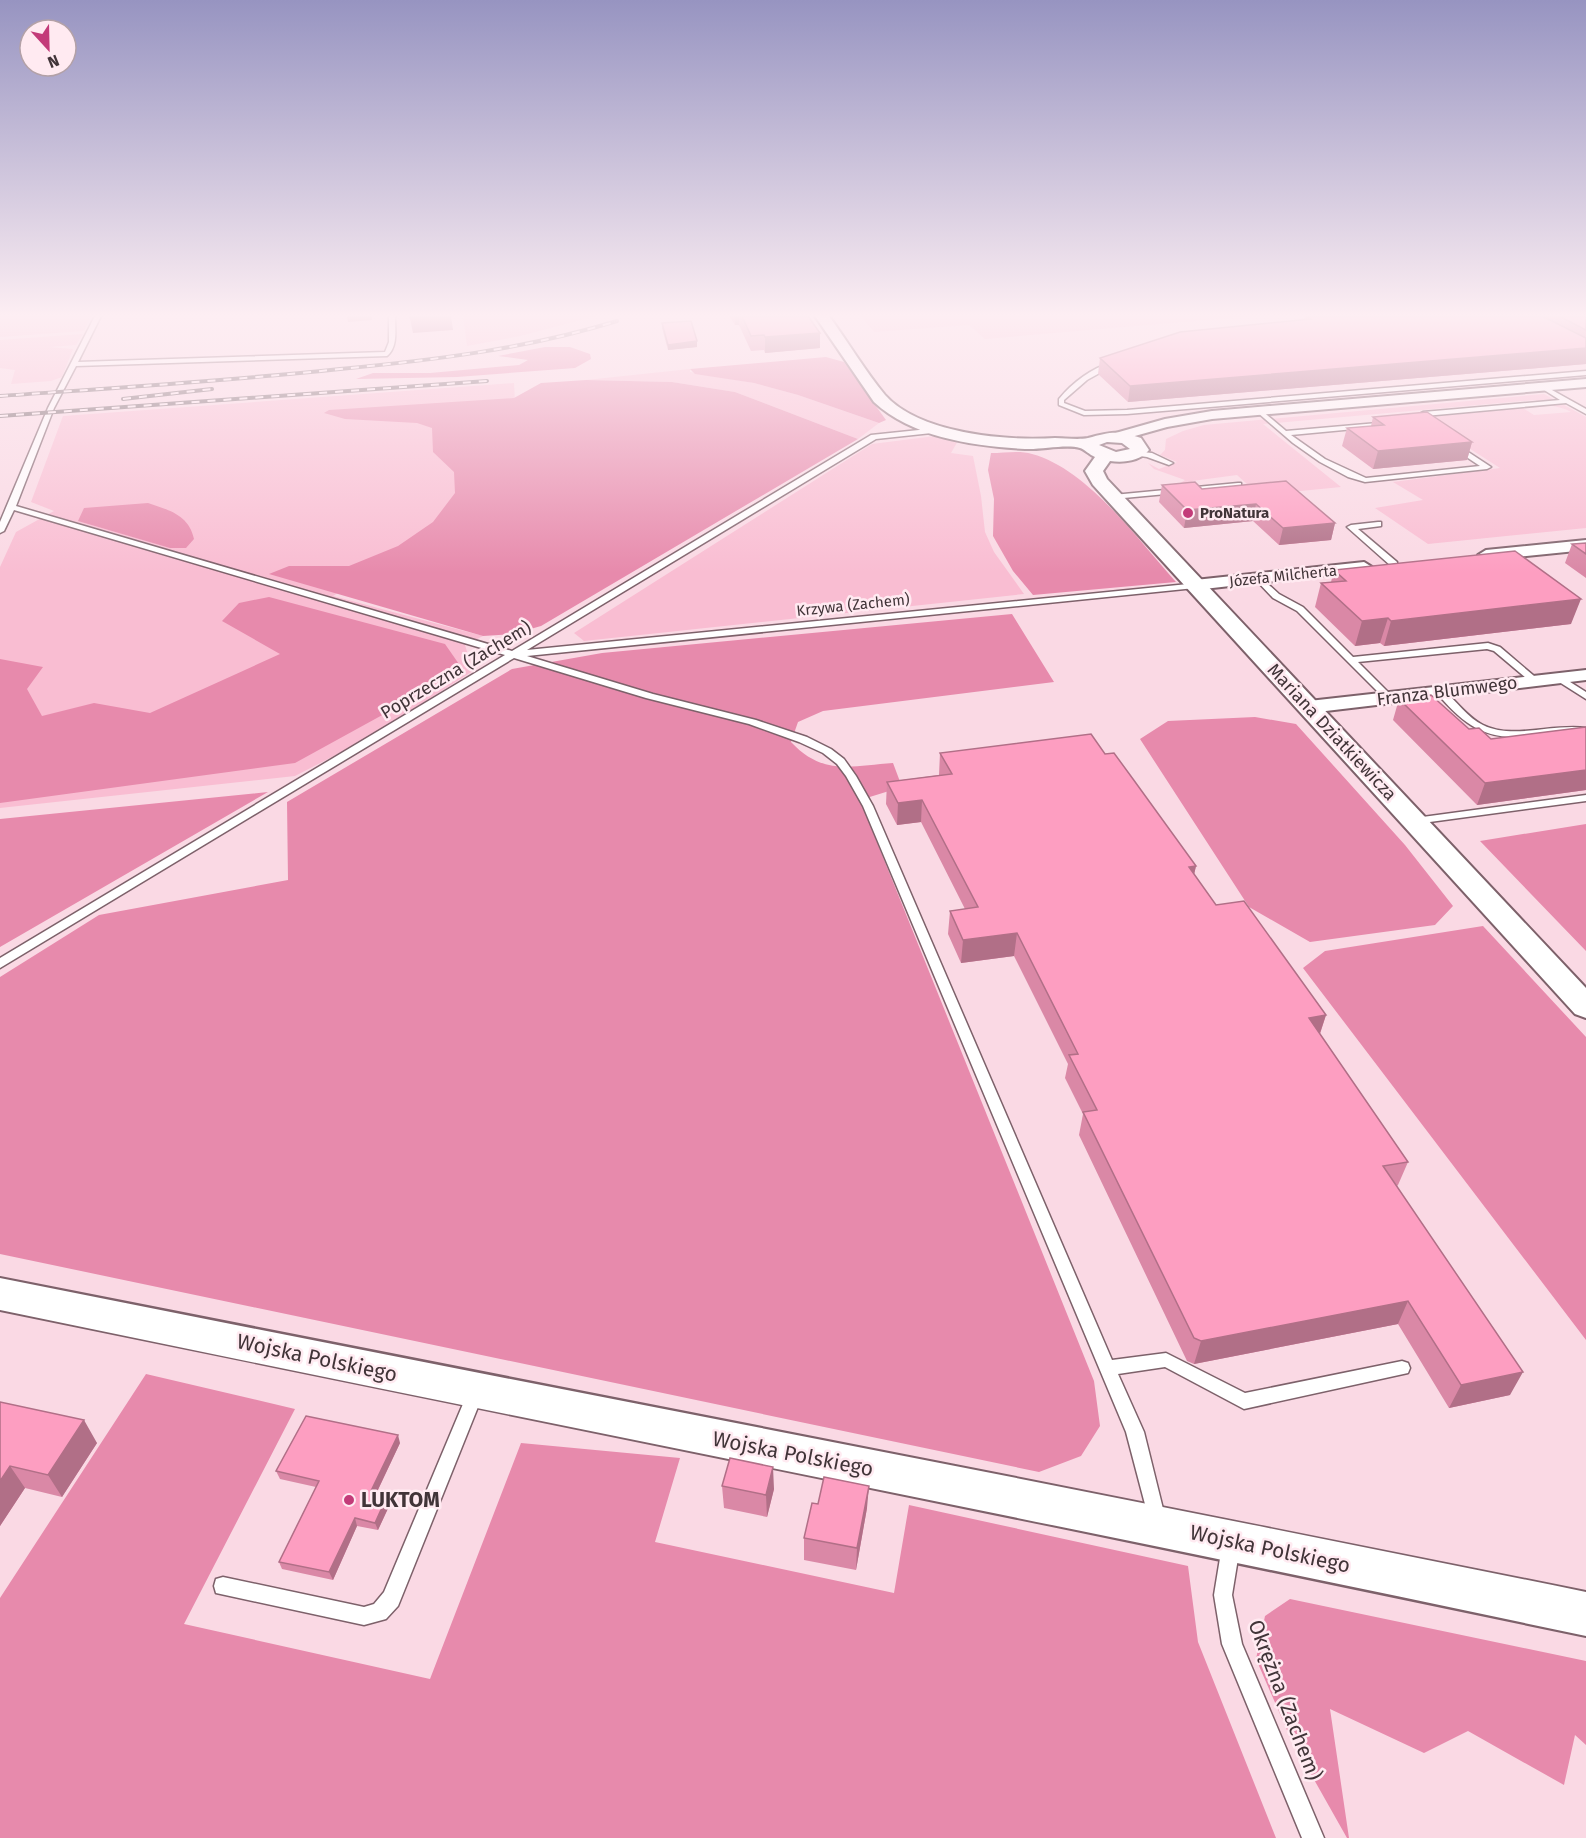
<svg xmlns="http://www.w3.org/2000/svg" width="1586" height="1838" font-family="'Fira Sans',sans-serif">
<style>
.green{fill:#f9bdd2}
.forest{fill:#e78aac}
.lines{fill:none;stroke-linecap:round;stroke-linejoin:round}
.service-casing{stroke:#7d616a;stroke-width:3}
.minor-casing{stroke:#7d616a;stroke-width:4}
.tertiary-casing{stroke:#7d616a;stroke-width:4}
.service{fill:#fff;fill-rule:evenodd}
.minor{fill:#fff;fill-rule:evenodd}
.tertiary{fill:#fff;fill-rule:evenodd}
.rail-casing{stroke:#726066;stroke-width:4}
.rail{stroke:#ffeaf1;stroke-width:2;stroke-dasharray:8;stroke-linecap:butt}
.wall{fill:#da88a6}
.shaded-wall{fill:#b16f87}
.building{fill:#fd9ec1;stroke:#b16f87;stroke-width:1.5}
.poi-dot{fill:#c33b79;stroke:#ffeaf1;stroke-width:2}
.labels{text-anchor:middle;stroke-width:5;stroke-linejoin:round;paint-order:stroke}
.far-poi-label{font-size:15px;font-weight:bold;fill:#413438;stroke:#ffeaf1;text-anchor:start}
.far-street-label{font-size:15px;fill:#413438;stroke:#ffeaf1}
.street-label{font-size:18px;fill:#413438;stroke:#ffeaf1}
.near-street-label{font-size:21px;fill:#413438;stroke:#ffeaf1}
.near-poi-label{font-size:21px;font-weight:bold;fill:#413438;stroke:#ffeaf1;text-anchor:start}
</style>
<rect width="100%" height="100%" fill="#fad9e4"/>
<path class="green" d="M0,316H91L84,331L0,337Z
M463,316H596L520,336L467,346Z
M861,316H1253L985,339L969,325L874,332Z
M83,334L76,345L49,347L73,349L62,377L51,381L11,384L15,370L0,368V340Z
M690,369V372L754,383L798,395L879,423L858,439L735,392L672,382L586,380Z
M514,383L519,478L333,596L483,636L465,645L473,671L361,742L295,776L0,808V567L16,532L54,511L31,502L63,416Z
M1544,394L1586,417V528L1428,544L1375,508L1423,500L1393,482L1500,468L1425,420V417L1523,408L1534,415L1571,412C1560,405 1546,407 1535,400L1263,424L1341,487L1259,495L1237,475L1192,481L1196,486L1179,484L1185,480L1154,469L1148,463L1159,469L1177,462L1160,455L1165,450L1166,439L1183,431L1204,425Z
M935,436L959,439L951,453L973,456L981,496L985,532L994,552L1024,594L584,641L574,633L872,444Z"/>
<path class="forest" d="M545,347H570L590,354L591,359L575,368L457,377L356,379L373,373H430L519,365L528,360L498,356Z
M826,357L844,362L886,420L879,423L798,395L754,383L695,374L690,369Z
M586,380L672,382L735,392L858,439L541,626L513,634L483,636L269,574L289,566H349L398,546L433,522L455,493L454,472L433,452L432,428L417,423L345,419L324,413L329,410L514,398L541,383Z
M991,453C1004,453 1020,450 1032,454C1088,469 1138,540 1176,582L1033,595L1013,571L993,536L994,499L988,470Z
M148,503C169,510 189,515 194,539L186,548H170L78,521L84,508Z
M269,597L445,644L461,667L406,702L295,763L0,803V659L43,667L27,689L42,716L94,703L150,713L280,654L222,621L239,603Z
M1012,614L1054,682L823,711L798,722L791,742C823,776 851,766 893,763L902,787L860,800L1094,1381L1100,1426L1081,1456L1039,1472L0,1254V977L99,915L288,880L287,802L512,669L602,653Z
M1255,717L1296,724L1405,845L1453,906L1435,925L1310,942L1249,907L1140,739L1168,721Z
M268,792L0,947V819Z
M1586,824V951L1480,841Z
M1483,926L1586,1037V1340L1303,968L1325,951Z
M146,1374L295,1409L184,1624L430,1679L521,1443L680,1458L655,1542L894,1593L909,1505L1188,1566L1198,1642L1276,1838H0V1598Z
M1290,1599L1586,1661V1745L1575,1735L1564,1785L1468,1731L1424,1753L1330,1709L1349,1838H1347L1290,1737L1256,1659L1265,1616Z"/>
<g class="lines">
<defs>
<path id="service" d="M95,316H101L78,362L385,352L389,342V316H395C395,330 398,347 387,356L76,366L54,408L16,506L512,651L871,435L938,428L942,430L941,432L876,439L527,650L1198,583V587L1195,588L527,656L653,694L756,720L807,737L831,749L844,759L856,776L873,806L1112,1360L1166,1353L1245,1393L1402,1361L1408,1363L1410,1368L1408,1373L1244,1409L1165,1367L1118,1374L1144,1432L1166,1521L1163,1527L1157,1530L1151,1527L1126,1432L863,806L846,776L837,764L823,753L799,742L749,724L646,698L514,658L0,968V958L505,655L14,510L4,531L0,533V522L48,408Z
M1112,362L1114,363V365L1087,380L1064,400V403L1085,411L1127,410L1586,371V375L1127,414L1084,415L1059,405V399C1073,382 1091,369 1112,362Z
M1543,385L1586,409V414L1566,403L1425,416L1416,420L1412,418L1423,412L1560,400L1541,388L1540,387Z
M1257,410H1261L1286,431L1389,422V426H1386L1291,435L1325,459L1366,478L1480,466L1453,448V444H1456L1491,467L1487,469L1365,482L1348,477L1320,462L1293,443L1257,412Z
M1133,451L1152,453L1173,463L1169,465L1147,457L1133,455Z
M1238,483H1241V487L1113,499L1109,497L1113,495Z
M1378,522H1381V526L1358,529L1397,562V566H1391L1347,527L1351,525Z
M1258,575L1279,594L1303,607L1353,657L1488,643L1500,647L1540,681L1535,684L1532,683L1494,651L1487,649L1358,662L1394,698L1392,700H1386L1297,611L1273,598L1254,578Z
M1559,675L1586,692V699L1556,680L1554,678Z
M1441,689L1444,690C1456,701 1468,718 1483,725C1513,740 1553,723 1586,728V734C1566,731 1549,733 1529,736C1485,741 1464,725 1436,692Z
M1586,795V801L1415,824L1409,821L1415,818Z
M476,1385L482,1387L484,1392L398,1606L386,1619L364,1625L216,1593L214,1586L216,1579L223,1577L364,1607L374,1604L384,1592L468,1392L470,1387Z
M1231,1537L1237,1540L1240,1546L1232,1595L1242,1644L1324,1838H1302L1222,1644L1214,1595L1222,1546L1225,1540Z"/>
<path id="minor" d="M1586,379V387L1212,419L1167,427L1117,441L1110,437L1112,434L1165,419L1212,411Z
M1586,540V550L1486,560L1478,555L1486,550Z
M1364,562L1372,567L1370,570L1195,590L1187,585L1195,580Z
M1586,670V680L1309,713L1302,711L1300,707L1302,703L1309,701Z"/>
<path id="tertiary" d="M815,316H829C848,342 865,371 885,395C920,434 1007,441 1055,438C1065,438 1078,440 1088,438C1110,432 1118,430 1141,438L1149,450C1140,461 1124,463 1110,461L1103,471L1107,479L1586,988V1018L1575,1014L1093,485L1085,471L1095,457C1090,455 1084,449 1080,448C1066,444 1041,450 1025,449C974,446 913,438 874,402ZM1107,442L1122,443L1130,449L1116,452L1099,445Z
M0,1278C528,1384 1058,1484 1586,1592V1636C1058,1524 528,1420 0,1310Z"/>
</defs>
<use href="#service" class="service-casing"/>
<use href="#minor" class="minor-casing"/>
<use href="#tertiary" class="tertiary-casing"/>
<use href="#service" class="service"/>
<use href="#minor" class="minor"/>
<use href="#tertiary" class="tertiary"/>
<defs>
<path id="rail" d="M0,396C113,388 227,381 340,369C434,360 526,349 617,321
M123,399L212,389
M0,416L487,381"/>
</defs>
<use href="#rail" class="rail-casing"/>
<use href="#rail" class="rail"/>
</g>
<path class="wall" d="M729,316H808L820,333V348L765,353L764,350L751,351L739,325H735Z
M1305,316H1586V364L1128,402L1098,374L1100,358L1304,319Z
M662,323L697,341V347L668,350L662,328Z
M1373,417L1472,442L1467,460L1373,469L1342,446L1347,428L1371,426Z
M1162,485L1202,489L1335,523L1331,540L1279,545L1253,521L1184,528L1159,502Z
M1586,543V578L1565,563L1572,544Z
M1334,570L1571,624L1384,646L1380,643L1355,646L1315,607L1321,583L1331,582Z
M1399,699L1491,739L1586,727V790L1477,805L1393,720Z
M940,753L1105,754L1196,866L1194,874L1216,905L1326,1015L1320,1034L1408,1162L1398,1185L1397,1186L1510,1395L1449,1408L1398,1324L1194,1364L1187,1361L1079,1135L1083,1114L1065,1078L1068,1064L1014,956L961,963L948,934L950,911L965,909L921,822L897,825L886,804L887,782L939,775Z
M0,1402L97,1443L62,1497L25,1488L0,1526Z
M400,1443L377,1492L391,1502L378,1530L357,1526L333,1580L282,1569L279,1562L316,1487L280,1479L276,1471Z
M722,1486L774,1489L767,1517L724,1508Z
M818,1504L867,1508L856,1570L804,1560V1538Z"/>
<path class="shaded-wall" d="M347,316H372V320L348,322Z
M431,316H451L453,330L413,333L410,318Z
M735,316H739V325H735Z
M820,333V348L765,353V337Z
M697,341V347L668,350V345Z
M1586,348V364L1128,402L1130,386Z
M1472,442L1467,460L1373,469L1378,451Z
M1256,504L1253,521L1184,528L1187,510Z
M1335,523L1331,540L1279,545L1283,528Z
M1581,599L1571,624L1384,646L1391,621Z
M1388,618L1380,643L1355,646L1362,621Z
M1586,770V790L1477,805L1485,783Z
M922,800L921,822L897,825L898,803Z
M1196,866L1191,888L1189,867Z
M1017,933L1014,956L961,963L963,940Z
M1326,1015L1318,1039L1309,1018Z
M1408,1301L1398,1324L1194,1364L1201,1341Z
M1523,1372L1510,1395L1449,1408L1461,1385Z
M84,1420L97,1443L62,1497L48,1475Z
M398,1435L400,1443L374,1498L371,1491Z
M10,1466L25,1488L0,1526V1481Z
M773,1467L774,1489L767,1517L766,1495Z
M869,1486L867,1508L856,1570L857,1548Z
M388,1494L391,1502L378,1530L375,1523Z
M355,1518L357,1526L333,1580L329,1572Z"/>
<path class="building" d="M410,316H431L410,318Z
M742,316H808L820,333L765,337L764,335L751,336Z
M1306,316H1542L1586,338V348L1130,386L1100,358L1180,332L1311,319Z
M1559,316H1586V330Z
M691,321L697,341L668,345L662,323Z
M1427,412L1472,442L1378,451L1347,428L1384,425L1373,417Z
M1286,481L1335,523L1283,528L1256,504L1187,510L1162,485L1195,482L1202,489Z
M1586,543V554L1572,544Z
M1515,551L1581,599L1391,621L1388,618L1362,621L1321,583L1346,581L1334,570Z
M1431,695L1469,729L1479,728L1491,739L1586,727V770L1485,783L1399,699Z
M1091,734L1105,754L1114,753L1133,779L1196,866L1189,867L1216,905L1244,901L1326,1015L1309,1018L1408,1162L1383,1166L1523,1372L1461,1385L1408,1301L1201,1341L1194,1338L1083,1112L1097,1110L1069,1055L1078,1054L1017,933L963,940L950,911L978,907L922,800L898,803L887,782L952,774L940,753Z
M0,1402L84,1420L48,1475L10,1466L0,1481Z
M306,1416L398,1435L371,1491L388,1494L375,1523L355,1518L329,1572L279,1562L319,1481L276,1471Z
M730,1458L773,1467L766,1495L722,1486Z
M824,1477L869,1486L857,1548L804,1538L812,1503L818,1504Z"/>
<linearGradient id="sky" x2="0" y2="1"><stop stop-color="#9794c1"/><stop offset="0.55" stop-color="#fdeef3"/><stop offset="1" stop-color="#fdeef3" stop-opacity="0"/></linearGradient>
<rect width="1586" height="573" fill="url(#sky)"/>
<g class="poi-dot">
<circle cx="1188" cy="513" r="6"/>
<circle cx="349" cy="1500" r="6"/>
</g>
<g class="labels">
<g class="far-poi-label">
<text x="1200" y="518">ProNatura</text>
</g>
<g class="far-street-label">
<text transform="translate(1283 576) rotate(-6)" y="5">Józefa Milcherta</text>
<text transform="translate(853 605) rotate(-6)" y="5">Krzywa (Zachem)</text>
</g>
<g class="street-label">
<text transform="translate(456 670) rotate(-31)" y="6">Poprzeczna (Zachem)</text>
<text transform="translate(1447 691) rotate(-7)" y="6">Franza Blumwego</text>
<text transform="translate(1332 732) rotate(47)" y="6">Mariana Dziatkiewicza</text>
</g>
<g class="near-street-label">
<text transform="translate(317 1358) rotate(12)" y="7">Wojska Polskiego</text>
<text transform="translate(793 1454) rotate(11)" y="7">Wojska Polskiego</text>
<text transform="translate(1270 1549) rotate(12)" y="7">Wojska Polskiego</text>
<text transform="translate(1285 1700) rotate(69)" y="7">Okrężna (Zachem)</text>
</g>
<g class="near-poi-label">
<text x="361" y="1507">LUKTOM</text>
</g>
</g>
<g transform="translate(48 48) rotate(158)"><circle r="28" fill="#ffeaf1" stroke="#b3a1a7" stroke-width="1.5"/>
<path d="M0-4.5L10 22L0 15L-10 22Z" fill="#c33b79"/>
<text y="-9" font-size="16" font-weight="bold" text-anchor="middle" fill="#413438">N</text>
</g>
</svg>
